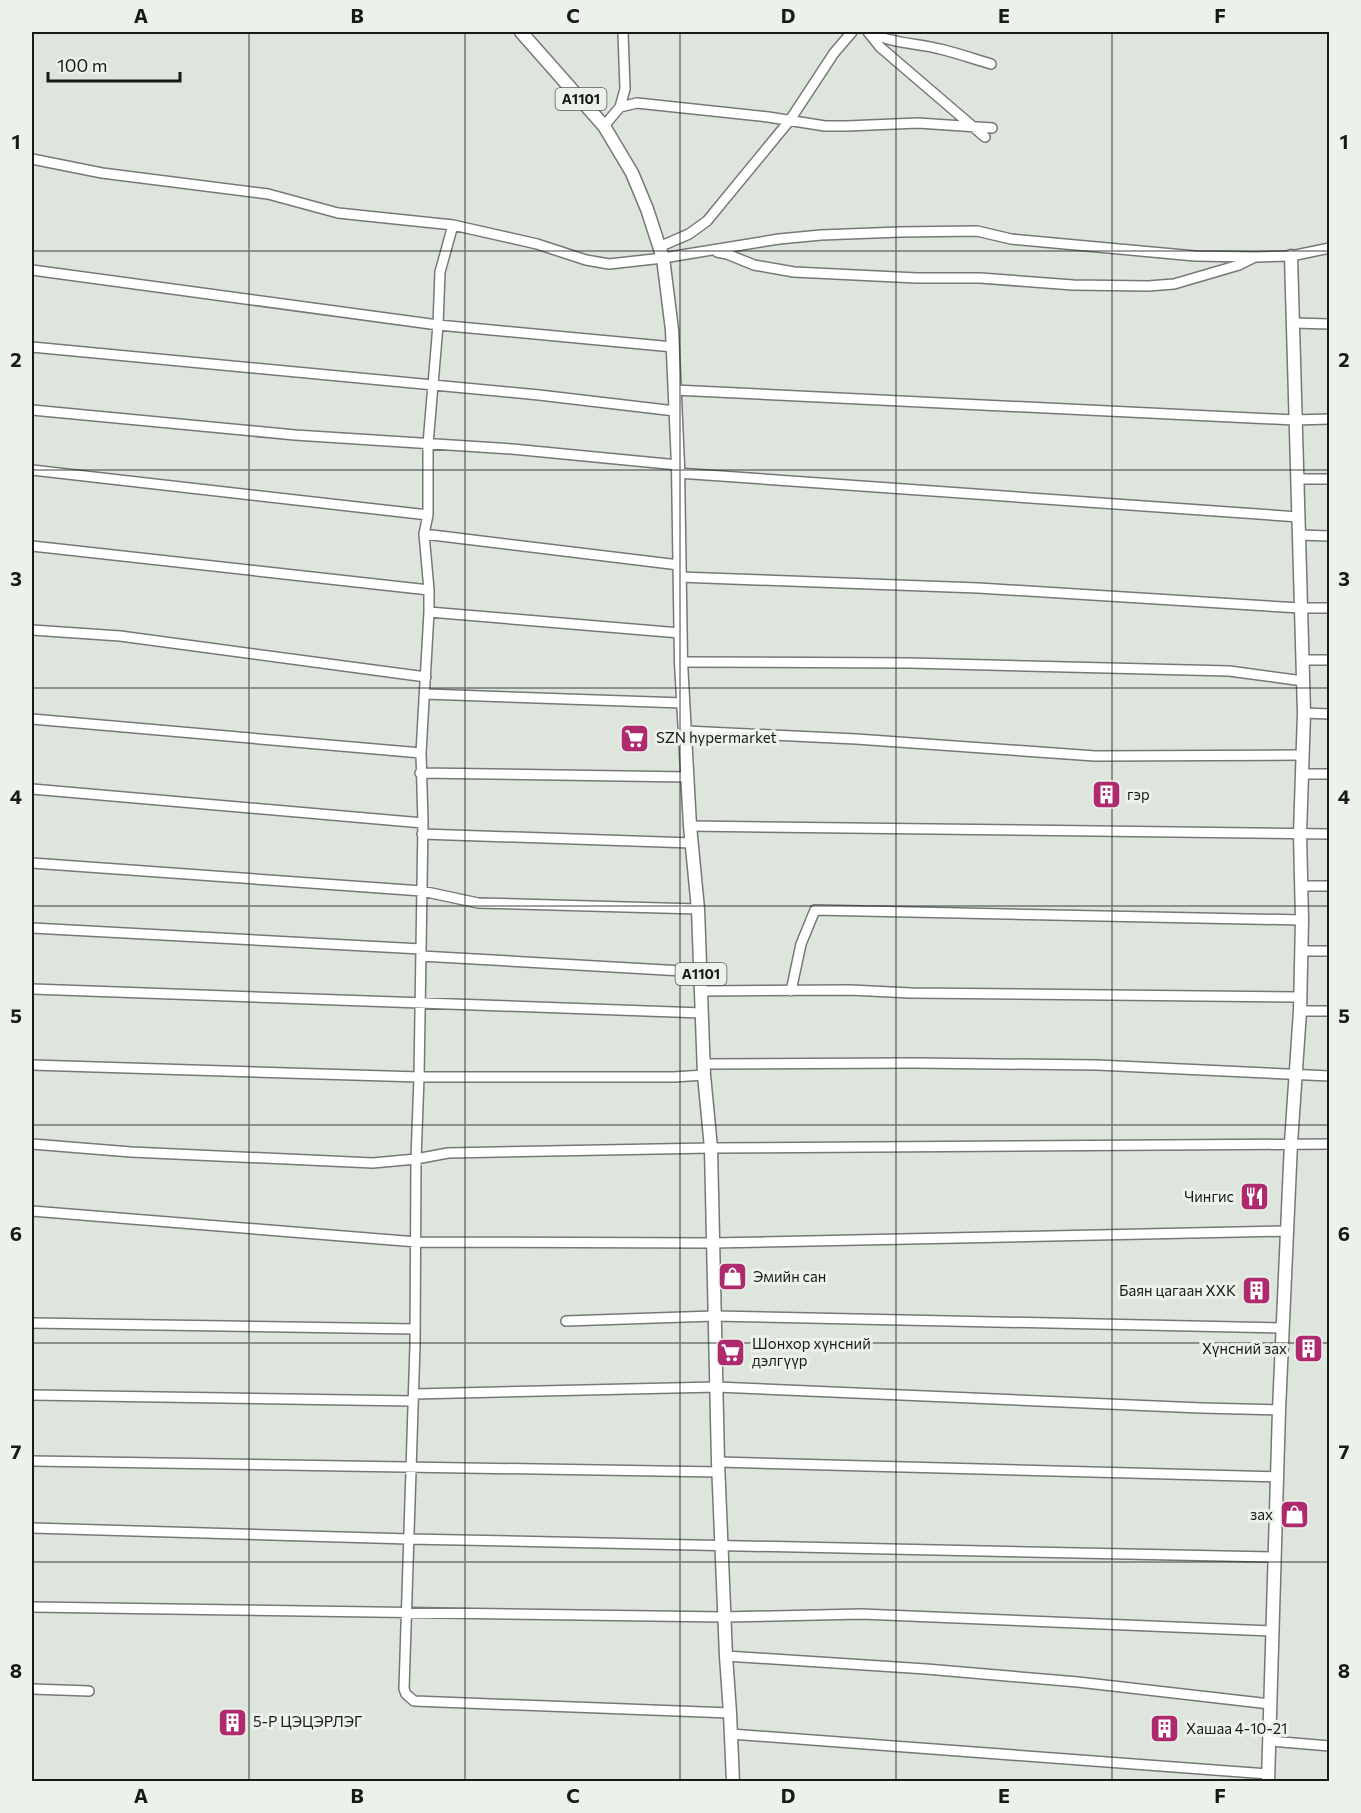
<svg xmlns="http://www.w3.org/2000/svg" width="1361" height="1813" font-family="Commissioner,sans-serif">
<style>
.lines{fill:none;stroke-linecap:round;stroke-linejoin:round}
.minor-casing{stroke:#747a73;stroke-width:12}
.major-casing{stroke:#747a73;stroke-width:15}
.minor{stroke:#fff;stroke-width:9}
.major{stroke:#fff;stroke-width:12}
.grid{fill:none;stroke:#181a17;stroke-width:1.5;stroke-opacity:0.55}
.labels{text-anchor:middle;stroke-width:6;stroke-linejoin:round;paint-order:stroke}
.shield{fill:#eaf2ea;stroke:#575b56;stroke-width:1.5}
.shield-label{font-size:14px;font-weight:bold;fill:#181a17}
.poi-label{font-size:15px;fill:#181a17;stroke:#eaf2ea;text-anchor:start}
.neatline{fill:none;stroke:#181a17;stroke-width:2}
.grid-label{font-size:20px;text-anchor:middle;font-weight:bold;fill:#181a17}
</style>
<rect width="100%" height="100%" fill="#dde5dd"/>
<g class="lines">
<defs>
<path id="minor" d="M868,32L880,47L985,137
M871,32C891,44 918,43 940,49C957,53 974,59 991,64
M620,107L637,103L768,117L825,126H847L918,123L992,128
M604,126L620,107L625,89L623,32
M32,159L102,173L268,194L338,213L453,225L537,244L586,260L609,264L663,258L779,239L821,235L900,232L977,231L1011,239L1195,256L1256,257L1291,256L1330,248
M453,225L440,272L438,325L428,444V515L424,534L429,590V612L421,753L423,823L419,1077L416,1159L415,1345L404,1689L406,1694L414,1701L730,1713
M659,247L689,234L707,221L790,120L834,53L852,32
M717,252L727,254L754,265L794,272L917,278H980L1073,285L1148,286L1174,284L1239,265L1253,258
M32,270L438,325L673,347
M1293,323L1330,324
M32,347L539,395L675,411
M674,390L1294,420L1330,419
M32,410L295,435L512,449L678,465
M32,470L428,515
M678,473L1299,517
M1298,479H1330
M424,534L679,565
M1299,535L1330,536
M32,546L429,590
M679,577L978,588L1300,608H1330
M429,612L680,633
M32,630L120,636L426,677
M1302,660H1330
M681,662L910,663L1229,671L1303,681
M425,694L683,703
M1304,713L1330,714
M32,719L421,753
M686,731L856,739L1095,756L1303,755
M420,773L688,777
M1302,774H1330
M32,789L423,823
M690,826L1330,834
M422,834L692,843
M32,863L422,891L478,903L698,909
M1302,886H1330
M32,928L421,949
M1301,951H1330
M421,956L700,972
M32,989L702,1013
M702,991L850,990L911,993L1299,997
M791,991L801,944L815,910L1302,920
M1300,1011H1330
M704,1064L913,1063L1097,1065L1330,1076
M32,1065L419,1077H674L704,1075
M32,1144L131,1152L373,1163L416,1159L448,1153L711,1148L1330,1144
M32,1211L417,1242L712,1243L1288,1231
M566,1321L714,1316L1283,1328
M32,1323L415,1329
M414,1394L716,1387L1201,1408L1279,1410
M32,1395L413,1401
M32,1461L719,1472
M718,1462L1277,1477
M32,1528L409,1539L1274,1557
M32,1607L724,1617L861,1614L1272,1631
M726,1656L926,1669L1078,1682L1270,1704
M32,1689L89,1691
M731,1734L1268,1774
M1269,1741L1330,1746"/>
<path id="major" d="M521,32L604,126L632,173L647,209L663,258L672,330L678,465L681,662L690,826L698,909L704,1075L711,1148L718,1462L726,1656L730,1713L733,1782
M1268,1782L1279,1410L1291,1143L1300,1011L1302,920L1300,834L1304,713L1291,256"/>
</defs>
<use href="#minor" class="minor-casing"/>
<use href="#major" class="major-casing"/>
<use href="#minor" class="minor"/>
<use href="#major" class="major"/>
</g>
<path class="grid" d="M249,32V1782M465,32V1782M680,32V1782M896,32V1782M1112,32V1782M32,251H1330M32,470H1330M32,688H1330M32,906H1330M32,1125H1330M32,1343H1330M32,1562H1330"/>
<defs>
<symbol id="supermarket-square" viewBox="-11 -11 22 22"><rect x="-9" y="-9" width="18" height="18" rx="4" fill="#af296e" stroke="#eaf2ea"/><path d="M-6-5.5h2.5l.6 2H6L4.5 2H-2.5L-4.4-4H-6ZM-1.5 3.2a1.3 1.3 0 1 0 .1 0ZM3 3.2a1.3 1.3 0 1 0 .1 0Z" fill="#fff"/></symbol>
<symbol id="building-square" viewBox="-11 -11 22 22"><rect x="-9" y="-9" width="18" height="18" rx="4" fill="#af296e" stroke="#eaf2ea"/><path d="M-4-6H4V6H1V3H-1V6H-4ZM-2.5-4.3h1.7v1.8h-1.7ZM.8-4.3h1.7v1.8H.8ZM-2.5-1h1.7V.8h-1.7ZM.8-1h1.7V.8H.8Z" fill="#fff"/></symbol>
<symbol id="restaurant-square" viewBox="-11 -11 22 22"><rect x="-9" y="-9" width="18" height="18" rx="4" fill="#af296e" stroke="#eaf2ea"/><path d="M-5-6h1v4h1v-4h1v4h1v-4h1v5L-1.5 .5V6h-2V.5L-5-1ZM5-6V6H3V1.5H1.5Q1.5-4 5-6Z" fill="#fff"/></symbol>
<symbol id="shop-square" viewBox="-11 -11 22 22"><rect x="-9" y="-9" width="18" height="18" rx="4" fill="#af296e" stroke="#eaf2ea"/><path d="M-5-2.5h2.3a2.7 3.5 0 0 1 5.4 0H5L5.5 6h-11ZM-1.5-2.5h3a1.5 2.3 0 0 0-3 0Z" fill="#fff"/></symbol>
</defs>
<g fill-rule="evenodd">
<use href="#supermarket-square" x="618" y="722" width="33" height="33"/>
<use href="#building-square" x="1090" y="778" width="33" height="33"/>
<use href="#restaurant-square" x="1238" y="1180" width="33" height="33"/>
<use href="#shop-square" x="716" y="1260" width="33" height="33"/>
<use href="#building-square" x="1240" y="1274" width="33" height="33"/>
<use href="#building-square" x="1292" y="1332" width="33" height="33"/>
<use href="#supermarket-square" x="714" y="1336" width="33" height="33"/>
<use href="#shop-square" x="1278" y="1498" width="33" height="33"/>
<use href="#building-square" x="216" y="1706" width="33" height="33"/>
<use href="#building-square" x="1148" y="1712" width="33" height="33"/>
</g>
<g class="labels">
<g class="shield">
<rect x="555.5" y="88" width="51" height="22" rx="4.5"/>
<rect x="675.5" y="963" width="51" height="22" rx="4.5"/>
</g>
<g class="shield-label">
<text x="581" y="104">A1101</text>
<text x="701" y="979">A1101</text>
</g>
<g class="poi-label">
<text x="656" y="743">SZN hypermarket</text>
<text x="1127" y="800">гэр</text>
<text x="1234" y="1202" text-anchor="end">Чингис</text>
<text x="753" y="1282">Эмийн сан</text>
<text x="1236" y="1296" text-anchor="end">Баян цагаан ХХК</text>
<text x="752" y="1349">Шонхор хүнсний<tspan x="752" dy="17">дэлгүүр</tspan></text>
<text x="1287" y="1354" text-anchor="end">Хүнсний зах</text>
<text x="1273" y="1520" text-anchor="end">зах</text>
<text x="253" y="1727">5-Р ЦЭЦЭРЛЭГ</text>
<text x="1186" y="1734">Хашаа 4-10-21</text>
</g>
</g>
<rect width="1361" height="1813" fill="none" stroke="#eaf2ea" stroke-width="66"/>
<path d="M48 72v9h132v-9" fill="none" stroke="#181a17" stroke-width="3"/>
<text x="57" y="72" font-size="18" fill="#181a17" stroke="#eaf2ea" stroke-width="4.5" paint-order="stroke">100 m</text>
<rect x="33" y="33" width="1295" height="1747" class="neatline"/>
<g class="grid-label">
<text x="141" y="23">A</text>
<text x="357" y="23">B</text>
<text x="573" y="23">C</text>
<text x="788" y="23">D</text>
<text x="1004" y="23">E</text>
<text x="1220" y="23">F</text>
<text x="16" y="149">1</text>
<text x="1344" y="149">1</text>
<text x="16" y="367">2</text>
<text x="1344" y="367">2</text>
<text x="16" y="586">3</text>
<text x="1344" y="586">3</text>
<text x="16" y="804">4</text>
<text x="1344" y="804">4</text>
<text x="16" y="1023">5</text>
<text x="1344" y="1023">5</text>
<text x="16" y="1241">6</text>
<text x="1344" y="1241">6</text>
<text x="16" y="1459">7</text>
<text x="1344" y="1459">7</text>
<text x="16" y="1678">8</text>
<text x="1344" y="1678">8</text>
<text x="141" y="1803">A</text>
<text x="357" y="1803">B</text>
<text x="573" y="1803">C</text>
<text x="788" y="1803">D</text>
<text x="1004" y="1803">E</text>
<text x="1220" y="1803">F</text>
</g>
</svg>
